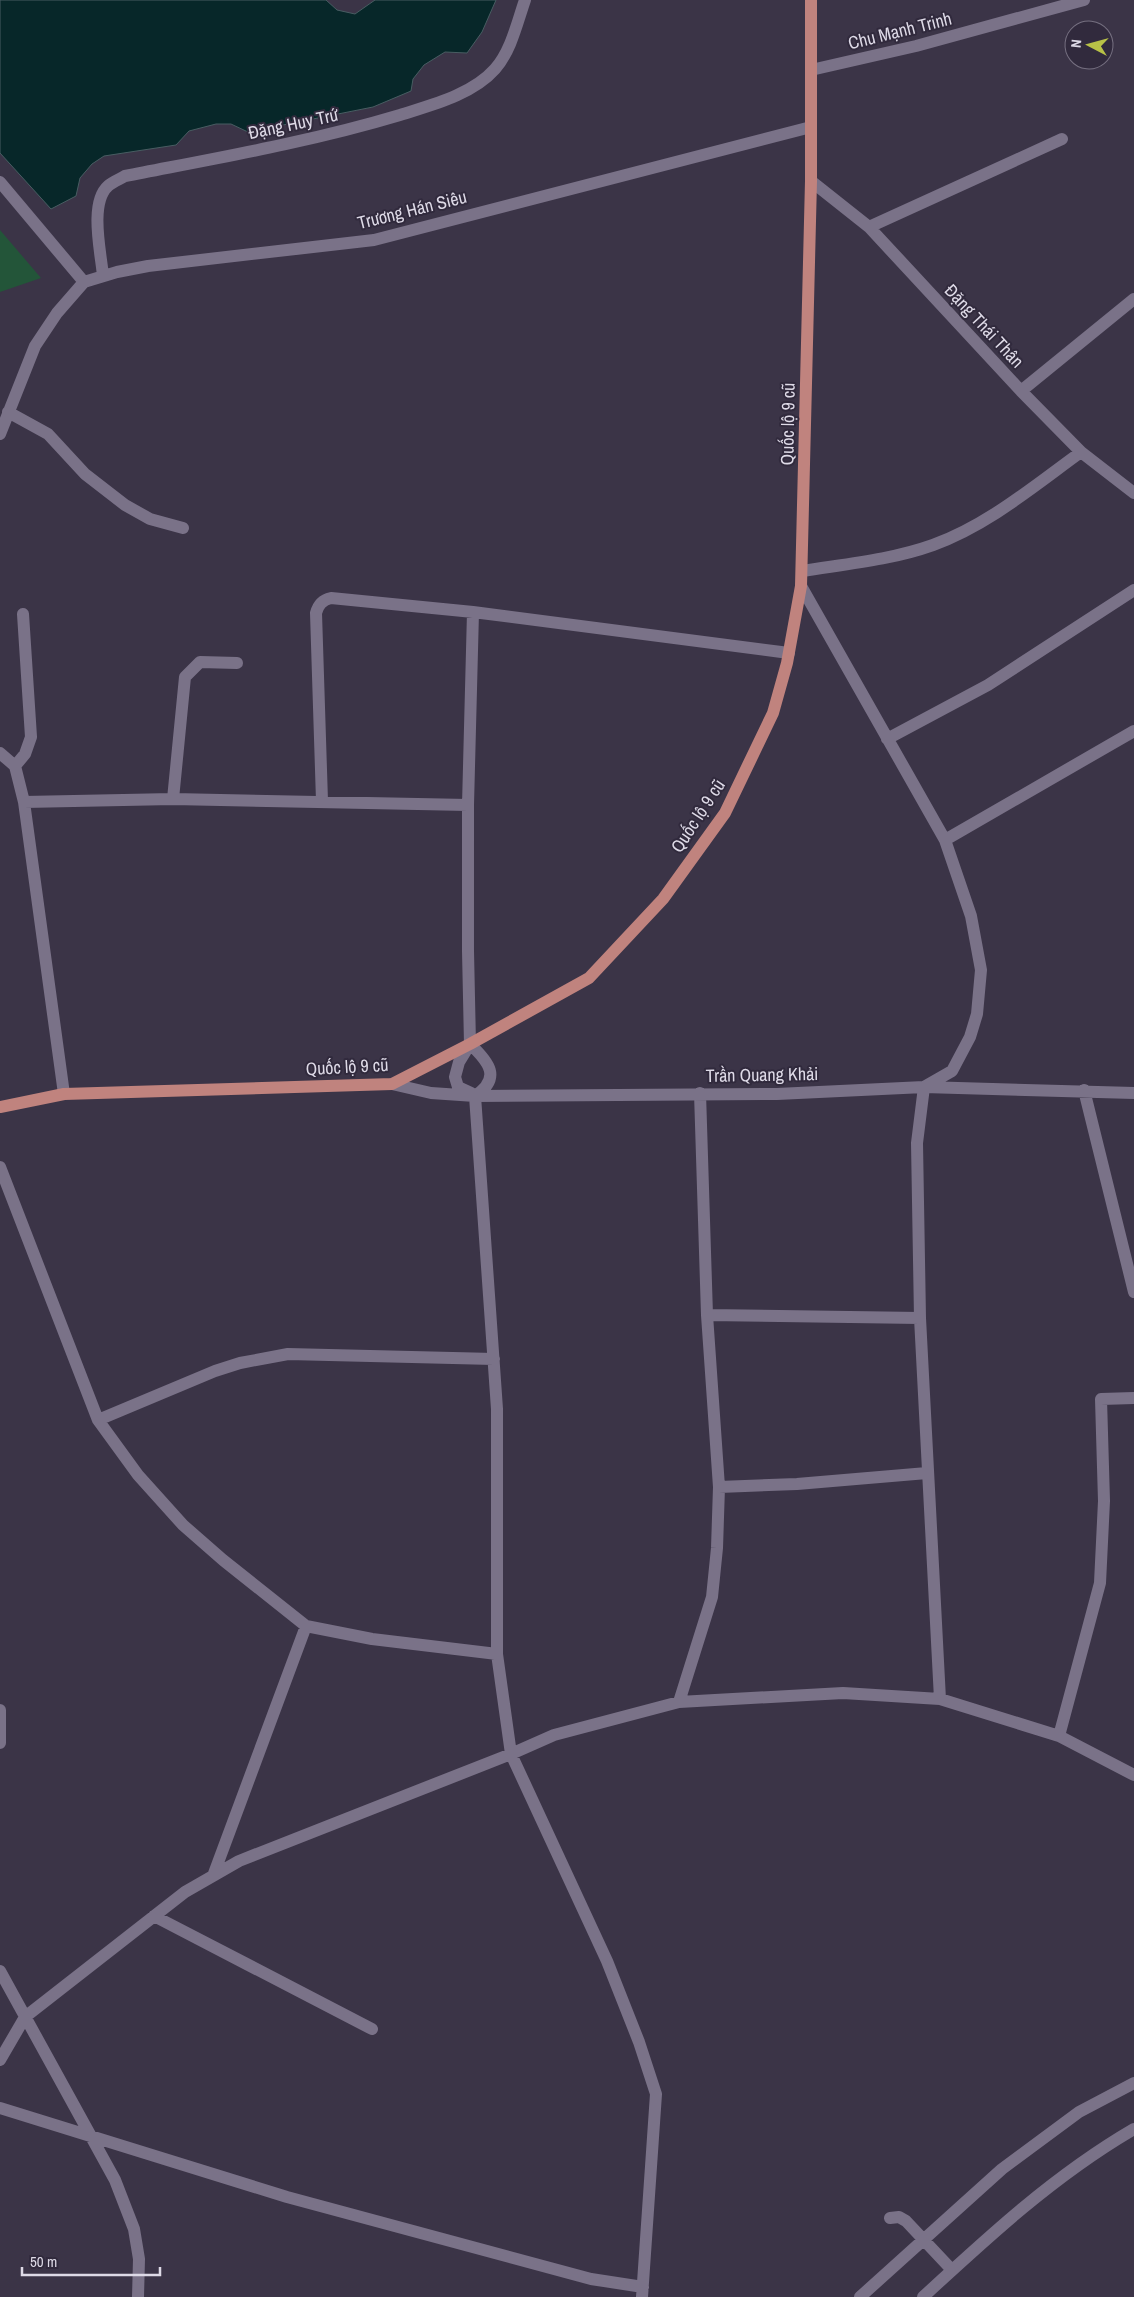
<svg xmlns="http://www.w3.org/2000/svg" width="1134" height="2297" font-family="'Archivo Narrow',sans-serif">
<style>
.green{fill:#235539}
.water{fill:#072729;stroke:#485d62}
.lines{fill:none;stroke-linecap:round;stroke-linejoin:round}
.minor{stroke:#7a7288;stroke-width:12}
.major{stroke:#c0837e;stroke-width:12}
.labels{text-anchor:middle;stroke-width:4;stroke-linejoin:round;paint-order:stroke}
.street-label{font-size:18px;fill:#dedae7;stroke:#312a3d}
</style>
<rect width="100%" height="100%" fill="#3b3447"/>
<path class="green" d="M0,230L41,278L0,292Z"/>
<path class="water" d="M0,0H326L337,10L355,14L375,0H496L482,32L467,53L445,52L424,65L413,79L411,91L373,107L248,132L231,124H216L189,131L176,145L104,156L92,164L80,178L76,196L51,209L0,153Z"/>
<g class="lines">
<path class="minor" d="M811,70L916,46L1084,0
M811,181L869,227L1021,391L1081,452L1134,493
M0,182L84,282
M869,227L1062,139
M103,276C101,253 89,203 108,186C112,182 120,179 125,176C217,158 310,142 400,115C431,105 472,95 495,69C511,51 517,23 525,0
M84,282L117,272L148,266L374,240L811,127
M1021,391L1134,299
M8,412L48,434L85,474L125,505L150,519L183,528
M0,434L35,346L57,313L84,282
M802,571C846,564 891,560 933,545C988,525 1034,486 1081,452
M801,586L945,840L971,916L981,970L977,1014L970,1037L952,1071L924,1087L917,1143L920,1318L940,1699
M887,739L988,685L1134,590
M0,753L15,766L24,802L64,1094
M15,766L25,754L31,737L23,614
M173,799L185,677L200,662L237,663
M322,801L316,613C318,605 322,600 331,598L473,612L789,653
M24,802L173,799L468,805
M945,840L1134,731
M470,1044C489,1062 502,1078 475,1096
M392,1084L431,1093L475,1096L777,1094L924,1087L1134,1093
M1084,1090L1134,1292
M471,1093L458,1087L455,1077L459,1062L470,1044L468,951V805L473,612
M475,1096L497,1409V1654L511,1754L607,1961L639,2042L656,2094L642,2297
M0,1167L98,1420L138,1475L183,1525L223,1560L306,1626L372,1639L497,1654
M707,1315L920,1318
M98,1420L215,1371L240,1363L288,1354L494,1359
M719,1487L797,1484L927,1473
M679,1702L712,1597L717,1548L719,1487L707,1315L700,1093
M0,1710V1743
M1059,1736L1100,1583L1104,1501L1101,1399L1134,1398
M213,1876L306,1626
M154,1916L372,2029
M0,1971L115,2180L134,2229L139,2259L138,2297
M0,2060L25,2017L185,1892L239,1861L511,1754L554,1735L679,1702L843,1693L940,1699L1059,1736L1134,1775
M0,2108L287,2197L591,2279L643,2287
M890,2218L899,2217L906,2221L952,2270
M860,2297L1002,2169L1079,2112L1134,2083
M923,2297C989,2236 1055,2175 1134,2129"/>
<path class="major" d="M0,1107L64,1094L392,1084L470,1044L589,978L663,899L725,813L773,713L787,663L801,586L811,181V0"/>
</g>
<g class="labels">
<g class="street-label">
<text transform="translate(900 31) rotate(-14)" y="6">Chu Mạnh Trinh</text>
<text transform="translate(293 124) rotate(-12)" y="6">Đặng Huy Trứ</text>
<text transform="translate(412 210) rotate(-14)" y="6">Trương Hán Siêu</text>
<text transform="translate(984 326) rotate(47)" y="6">Đặng Thái Thân</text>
<text transform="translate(788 424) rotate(-89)" y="6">Quốc lộ 9 cũ</text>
<text transform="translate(698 816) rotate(-57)" y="6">Quốc lộ 9 cũ</text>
<text transform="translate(347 1067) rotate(-3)" y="6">Quốc lộ 9 cũ</text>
<text transform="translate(762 1075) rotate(-1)" y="6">Trần Quang Khải</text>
</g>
</g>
<g transform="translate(1089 45) rotate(276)"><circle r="24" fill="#312a3d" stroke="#767081"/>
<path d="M0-4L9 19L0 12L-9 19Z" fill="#b8c147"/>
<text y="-8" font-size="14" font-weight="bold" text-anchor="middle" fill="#dedae7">N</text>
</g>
<path d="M22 2267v8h138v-8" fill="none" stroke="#dedae7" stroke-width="2.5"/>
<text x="30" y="2267" font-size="15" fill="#dedae7" stroke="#312a3d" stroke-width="4" paint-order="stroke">50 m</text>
</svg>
